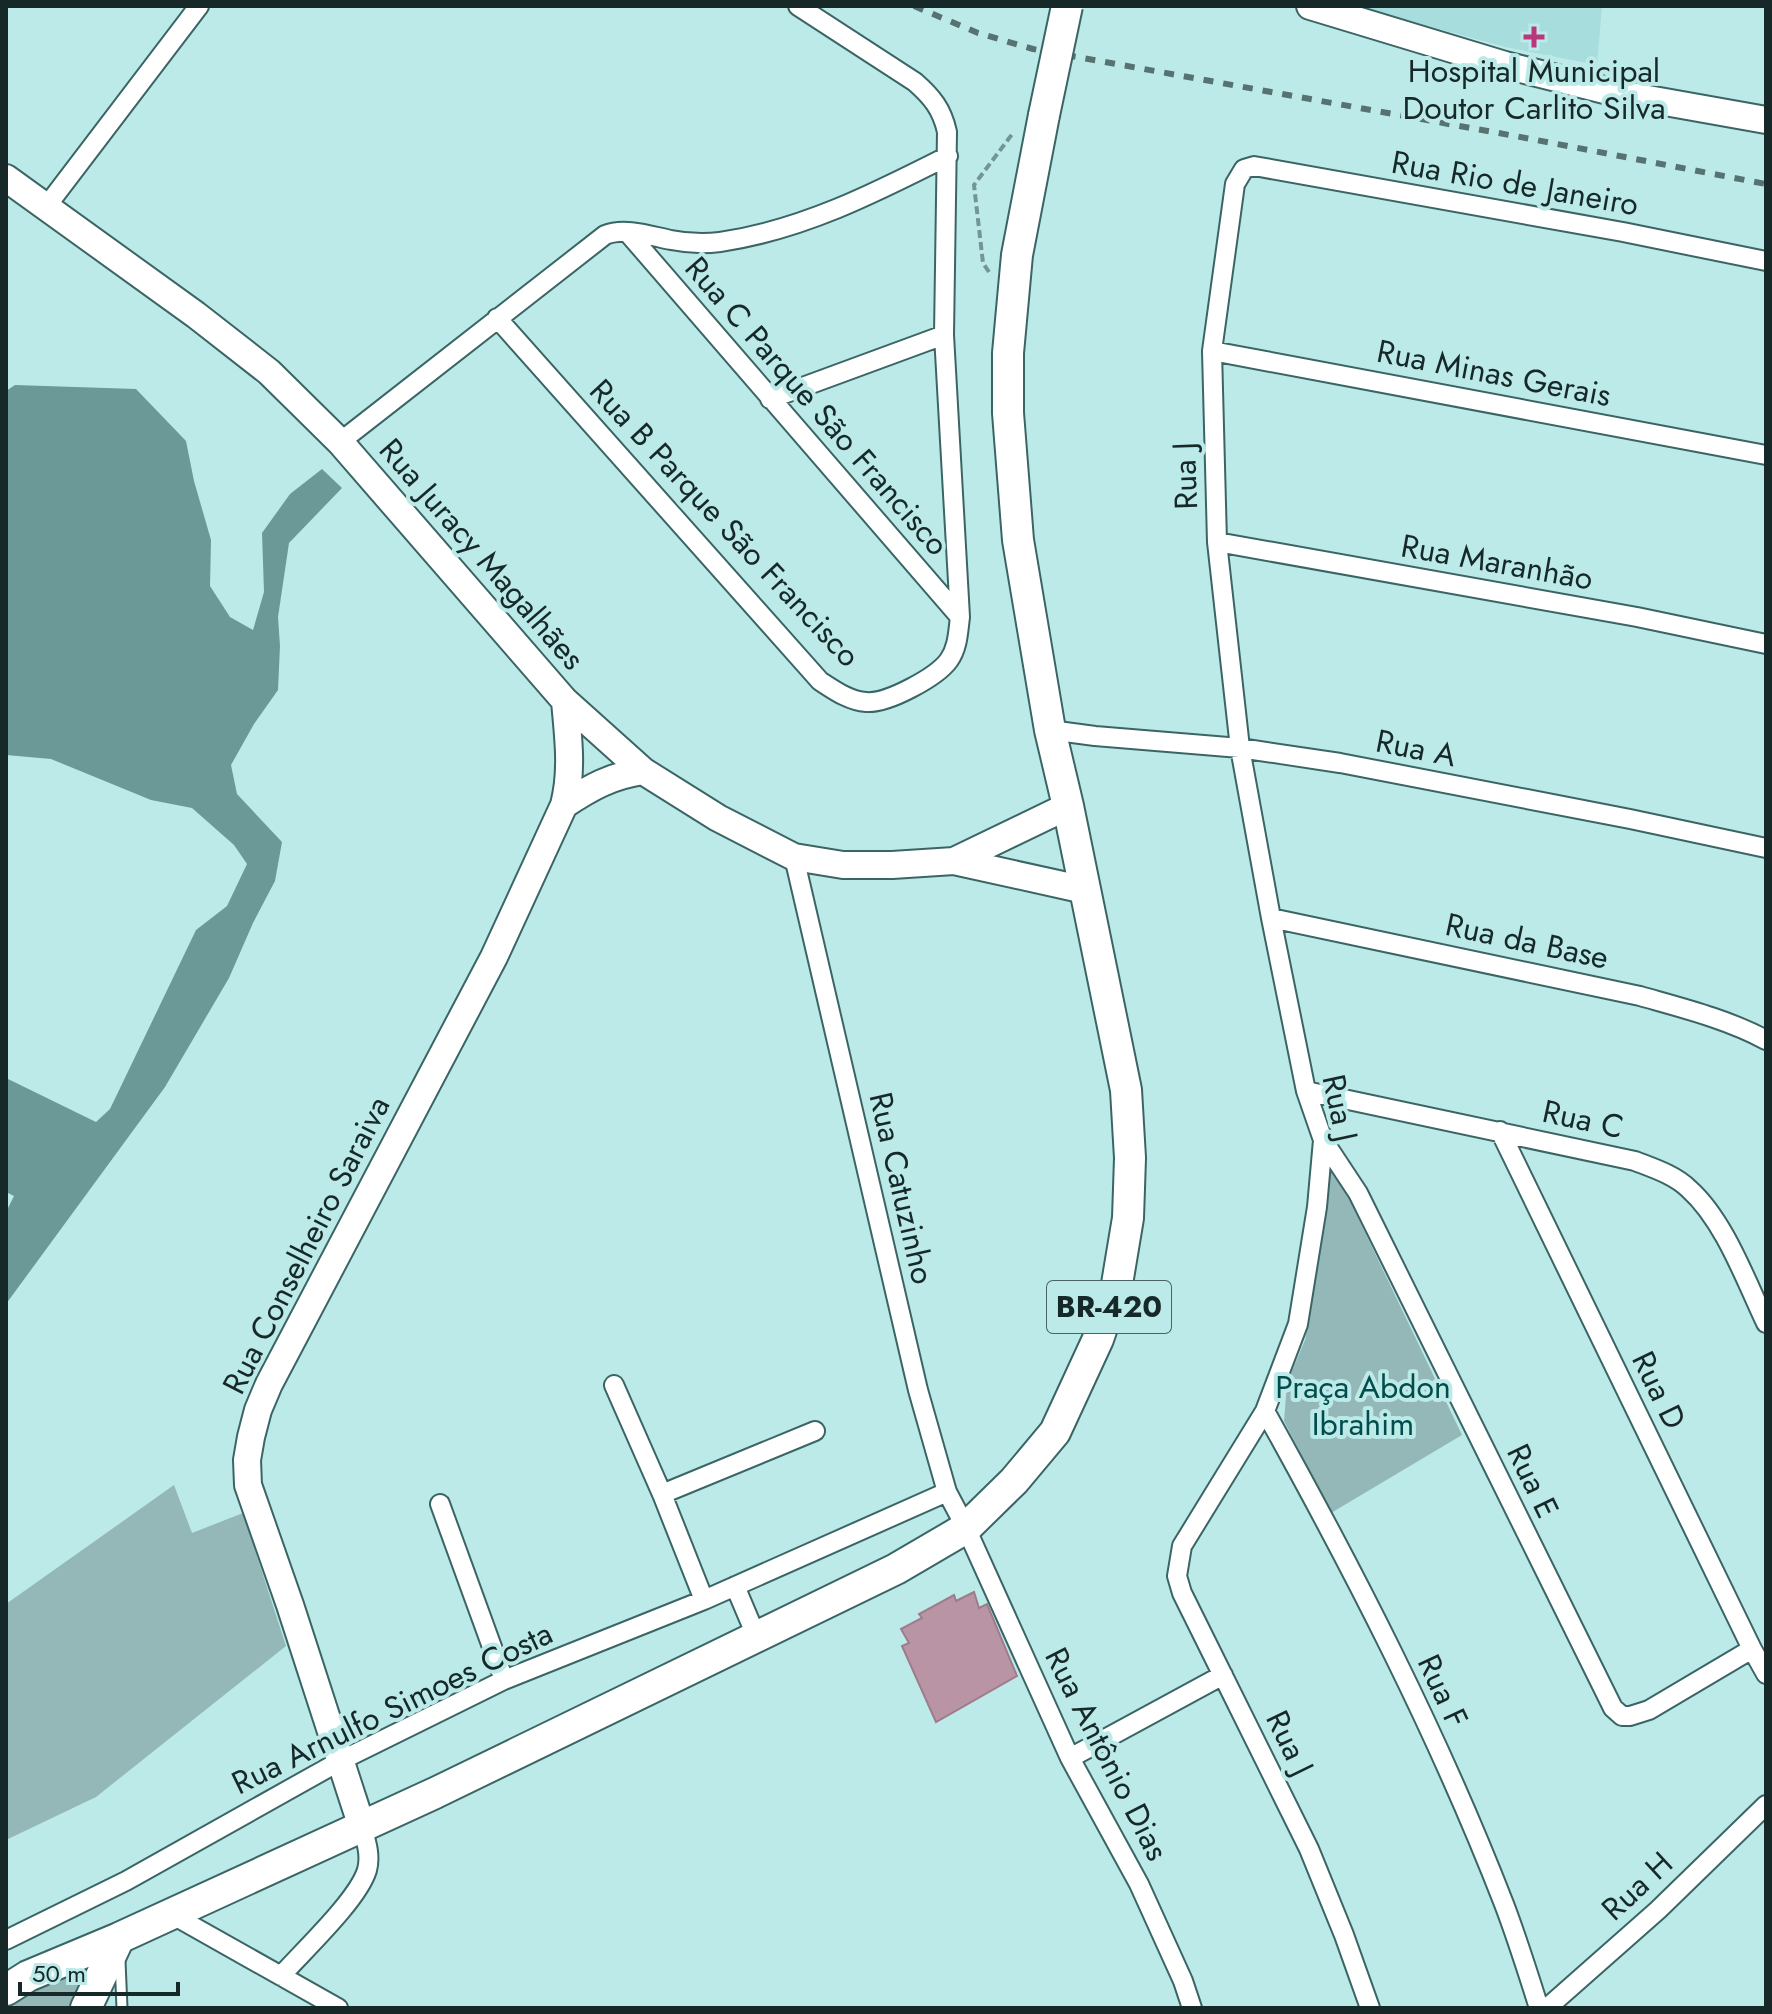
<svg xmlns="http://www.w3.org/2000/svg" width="1772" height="2014" font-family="Jost,sans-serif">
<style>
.built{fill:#a7dddc}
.green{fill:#93b8b7}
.water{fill:#6b9998}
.building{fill:#b894a4;stroke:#9f7c8c;stroke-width:2}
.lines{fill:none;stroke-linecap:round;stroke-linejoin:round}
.lane-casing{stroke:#3b6565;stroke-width:13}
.street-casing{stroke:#3b6565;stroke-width:22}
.secondary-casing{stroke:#3b6565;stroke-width:30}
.primary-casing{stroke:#3b6565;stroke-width:34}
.path{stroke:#739594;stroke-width:4;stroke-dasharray:8 4;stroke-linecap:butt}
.lane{stroke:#fff;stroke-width:9}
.street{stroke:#fff;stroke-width:18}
.secondary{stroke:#fff;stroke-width:26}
.primary{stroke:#fff;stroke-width:30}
.rail{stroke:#567372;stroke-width:6;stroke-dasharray:10 10;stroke-linecap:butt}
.primary-bridge-casing{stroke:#3b6565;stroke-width:34;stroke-linecap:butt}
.primary-bridge{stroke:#fff;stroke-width:30}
.poi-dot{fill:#ba3780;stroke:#bceae9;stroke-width:3}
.labels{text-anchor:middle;stroke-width:8;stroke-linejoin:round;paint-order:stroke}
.shield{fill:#bceae9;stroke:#486362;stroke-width:2}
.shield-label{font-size:30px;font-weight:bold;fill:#162928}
.poi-label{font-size:32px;fill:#162928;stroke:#bceae9}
.street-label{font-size:32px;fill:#162928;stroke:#bceae9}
.park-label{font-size:32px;fill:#024c4c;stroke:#bceae9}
</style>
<rect width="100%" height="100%" fill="#bceae9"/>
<path class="built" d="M1356,6H1602L1597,65L1505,47Z"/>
<path class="green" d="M1332,1172L1338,1176L1462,1435L1331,1513L1284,1421L1287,1383L1305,1340L1308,1325L1324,1181L1327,1175Z
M174,1485L192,1533L243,1513L286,1646L96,1797L6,1840V1604Z
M94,1963L76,2008L6,2007V2003Z"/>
<path class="water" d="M15,385L136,389L186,441L194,481L211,540L210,586L230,617L253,630L264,592L262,533L290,494L322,469L342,488L289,543L278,617L280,646L278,690L254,724L231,765L237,794L282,842L275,881L253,923L229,978L165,1087L6,1304V1212L14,1196L6,1192V1078L96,1122L110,1109L196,930L227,906L247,864L234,845L192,808L151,800L51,759L6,755V391Z"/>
<path class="building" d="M974,1592L979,1608L987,1604L1017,1676L936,1722L902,1646L909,1643L901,1629L922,1618L919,1614L954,1595L956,1601Z"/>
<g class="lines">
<defs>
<path id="lane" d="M120,1961L122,2008"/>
<path id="street" d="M46,207L199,6
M628,233L960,617
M497,318L820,681C834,690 849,701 866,702C887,704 937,677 949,660C958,647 958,632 960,617L944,335L947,132C942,109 932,97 915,82L798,6
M1212,351L1766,455
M770,399L944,335
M340,442L605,235C625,227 651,236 671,240C686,243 704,244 720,242C802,230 875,193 948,156
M1217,542L1637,617L1766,644
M1050,730L1095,736L1240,748L1340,763L1630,819L1766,848
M794,857L918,1390L947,1492L966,1528L1070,1758L1139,1884L1183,1981L1192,2008
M1271,918L1640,996C1682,1008 1727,1019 1766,1040
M1306,1091L1635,1161C1653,1168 1675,1175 1689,1189C1724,1220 1746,1281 1766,1323
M1500,1131L1752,1649L1766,1674
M1323,1140L1358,1193L1613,1708L1622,1716H1630L1649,1710L1752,1649
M614,1385L662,1494
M1265,1411C1354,1571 1438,1734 1504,1904C1517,1938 1528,1973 1539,2008
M440,1504L504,1680
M735,1586L757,1638
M704,1600L662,1494L815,1431
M1070,1758L1223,1675
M171,1914L338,2008
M6,1940L126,1881L340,1761L504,1680L704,1600L947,1492
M281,1976C303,1951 358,1900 367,1870C371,1855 366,1841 362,1827
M1370,2008L1344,1935L1309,1849L1182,1593L1177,1576L1182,1546L1265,1411L1298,1324L1317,1207L1323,1140L1306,1091L1271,918L1240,748L1217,542L1212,351L1235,184L1244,169L1254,166L1623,232L1766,261
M1547,2008L1658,1910L1766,1805"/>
<path id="secondary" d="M1310,6L1505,65L1620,94L1766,120
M6,178L196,315L269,372L340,442L565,701L643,771L718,818L794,857L843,865H892L954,861L1085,890
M564,805C591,787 611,776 643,771
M954,861L1068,806
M362,1827L290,1605L248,1485L247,1460L251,1437L258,1410L269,1384L494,957L564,805C573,770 568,736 565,701"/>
<path id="primary" d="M6,1990L28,1976L119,1938L435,1793L896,1569L966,1528L1014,1481L1055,1432L1098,1339L1117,1284L1128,1218L1130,1158L1126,1090L1068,806L1050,730L1018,540L1008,413V353L1017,255L1044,115
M86,2008L119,1938"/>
</defs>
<use href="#lane" class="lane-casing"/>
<use href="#street" class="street-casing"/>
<use href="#secondary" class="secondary-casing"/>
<use href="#primary" class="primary-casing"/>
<path class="path" d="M989,272L983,263L974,185L1013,133"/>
<use href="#lane" class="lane"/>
<use href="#street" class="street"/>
<use href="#secondary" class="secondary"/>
<use href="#primary" class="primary"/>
<path class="rail" d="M914,6L978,33L1033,49L1515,136L1766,184"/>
<defs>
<path id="primary-bridge" d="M1044,115L1067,6"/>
</defs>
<use href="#primary-bridge" class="primary-bridge-casing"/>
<use href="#primary-bridge" class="primary-bridge"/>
</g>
<path class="poi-dot" d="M1530 25h8v8h8v8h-8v8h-8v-8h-8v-8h8z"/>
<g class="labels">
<rect class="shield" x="1047" y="1281" width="124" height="52" rx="6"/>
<g class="shield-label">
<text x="1109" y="1317">BR-420</text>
</g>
<g class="poi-label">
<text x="1534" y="82">Hospital Municipal<tspan x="1534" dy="37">Doutor Carlito Silva</tspan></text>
</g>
<g class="street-label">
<text transform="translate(1515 183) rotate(10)" y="11">Rua Rio de Janeiro</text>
<text transform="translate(1494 373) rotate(11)" y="11">Rua Minas Gerais</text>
<text transform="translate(817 406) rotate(49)" y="11">Rua C Parque São Francisco</text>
<text transform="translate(1185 476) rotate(-92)" y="11">Rua J</text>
<text transform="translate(725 523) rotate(47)" y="11">Rua B Parque São Francisco</text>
<text transform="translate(482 554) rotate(49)" y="11">Rua Juracy Magalhães</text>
<text transform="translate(1497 562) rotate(10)" y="11">Rua Maranhão</text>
<text transform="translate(1416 748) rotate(11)" y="11">Rua A</text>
<text transform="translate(1527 941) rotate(12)" y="11">Rua da Base</text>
<text transform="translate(1340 1108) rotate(78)" y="11">Rua J</text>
<text transform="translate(1583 1119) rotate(12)" y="11">Rua C</text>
<text transform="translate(902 1188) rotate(77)" y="11">Rua Catuzinho</text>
<text transform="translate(306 1245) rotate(-63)" y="11">Rua Conselheiro Saraiva</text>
<text transform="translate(1659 1390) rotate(64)" y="11">Rua D</text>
<text transform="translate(1533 1481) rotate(64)" y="11">Rua E</text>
<text transform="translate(1443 1691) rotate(65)" y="11">Rua F</text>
<text transform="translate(392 1708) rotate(-26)" y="11">Rua Arnulfo Simoes Costa</text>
<text transform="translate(1290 1743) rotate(64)" y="11">Rua J</text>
<text transform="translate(1107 1754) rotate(63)" y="11">Rua Antônio Dias</text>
<text transform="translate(1637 1886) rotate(-43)" y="11">Rua H</text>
</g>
<g class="park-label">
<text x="1363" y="1398">Praça Abdon<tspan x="1363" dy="37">Ibrahim</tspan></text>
</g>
</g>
<rect width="1772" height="2014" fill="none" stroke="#162928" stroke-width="16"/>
<path d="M20 1982v12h158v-12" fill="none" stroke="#162928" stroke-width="4"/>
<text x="32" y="1982" font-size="24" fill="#162928" stroke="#bceae9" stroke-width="6" paint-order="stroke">50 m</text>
</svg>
